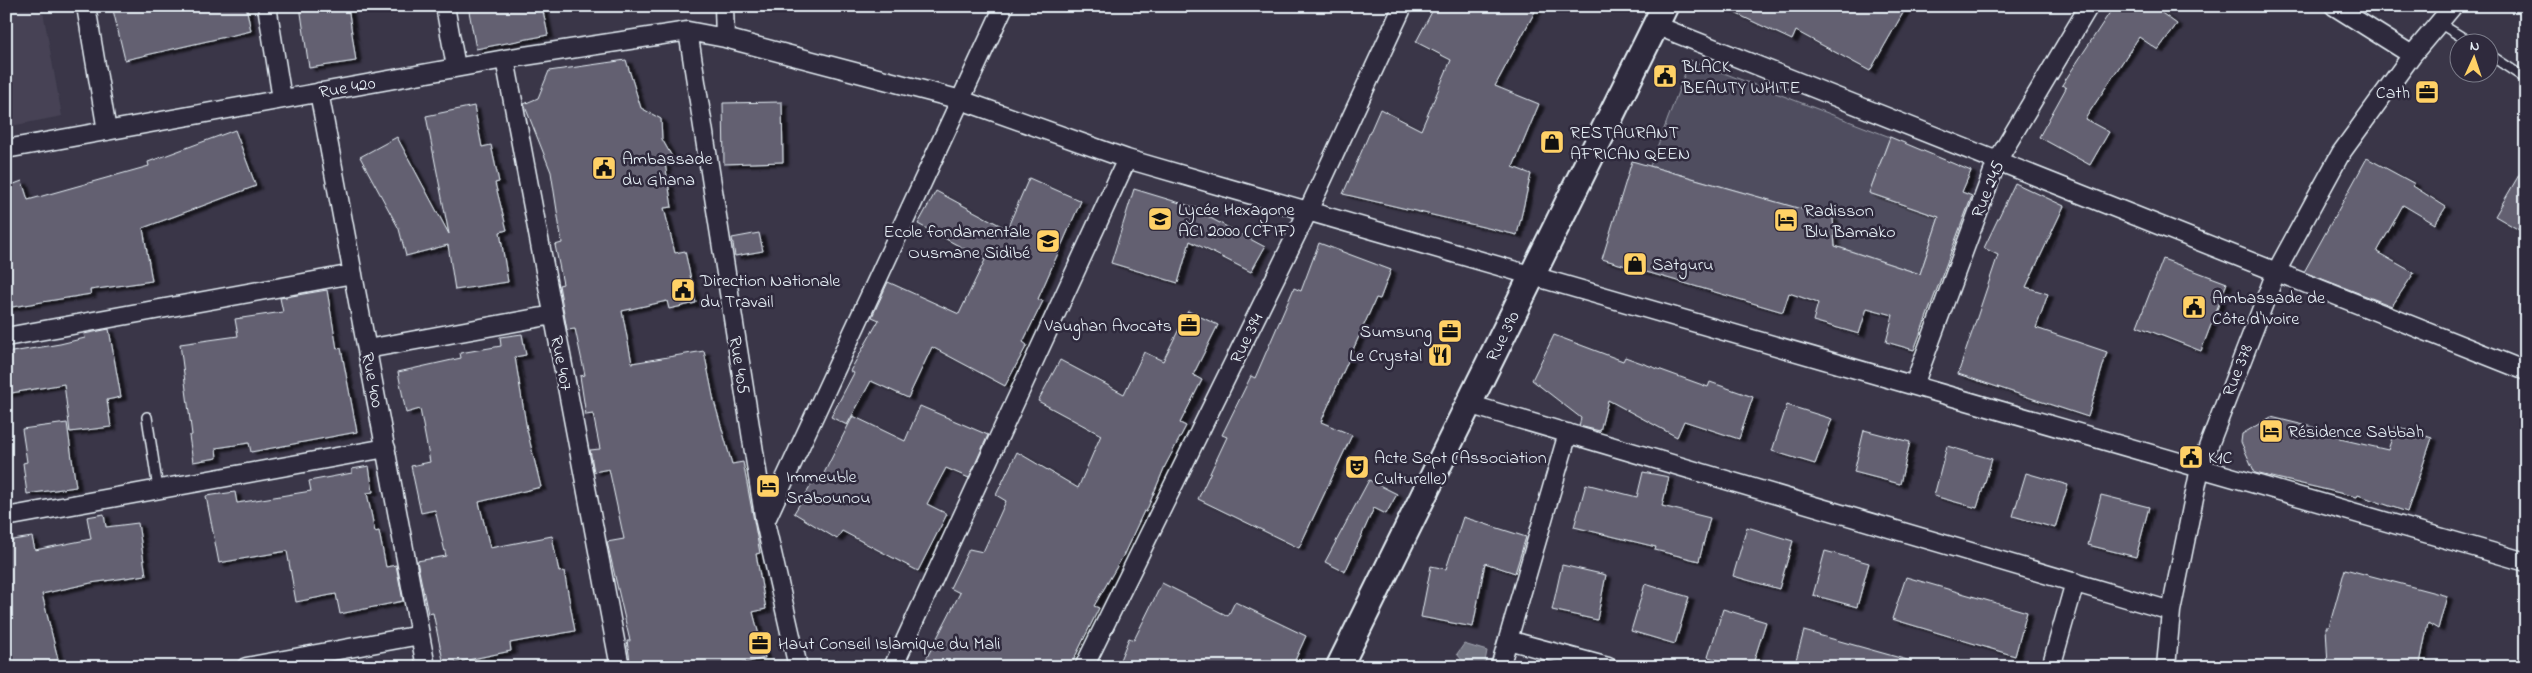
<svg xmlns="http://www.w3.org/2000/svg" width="2532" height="673" font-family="'Indie Flower',sans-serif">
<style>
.built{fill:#464354}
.green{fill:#504e5f;stroke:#9ca0ac}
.water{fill:#737482;stroke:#a2a6b1}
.building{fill:#636171;stroke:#e8f1f8;filter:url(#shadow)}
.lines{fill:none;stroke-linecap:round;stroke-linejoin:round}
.lane-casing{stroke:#e8f1f8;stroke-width:12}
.street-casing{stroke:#e8f1f8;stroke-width:21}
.secondary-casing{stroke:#e8f1f8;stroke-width:29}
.lane{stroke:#2f2a3d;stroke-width:9}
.street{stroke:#2f2a3d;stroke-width:18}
.secondary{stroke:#2f2a3d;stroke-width:25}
.labels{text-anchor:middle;stroke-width:5;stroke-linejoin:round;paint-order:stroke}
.poi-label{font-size:18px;fill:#e8f1f8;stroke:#2f2a3d;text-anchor:start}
.street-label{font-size:18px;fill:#e8f1f8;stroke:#2f2a3d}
</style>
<defs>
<filter id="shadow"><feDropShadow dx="5.5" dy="3" stdDeviation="1" flood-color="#0009"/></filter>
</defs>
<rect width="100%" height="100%" fill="#3a3648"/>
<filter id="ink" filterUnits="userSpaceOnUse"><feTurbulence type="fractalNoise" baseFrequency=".02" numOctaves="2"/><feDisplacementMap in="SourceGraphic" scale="10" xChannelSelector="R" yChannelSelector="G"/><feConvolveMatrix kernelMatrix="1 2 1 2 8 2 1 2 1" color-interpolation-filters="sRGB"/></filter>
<g filter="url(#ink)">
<path class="built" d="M6,6H42L62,116L6,127Z"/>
<path class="green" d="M1690,60L1890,137L1869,193L1939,217L1920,274L1835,246L1832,218L1650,166Z"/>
<path class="water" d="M1464,644L1487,651L1484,667L1462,660L1457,654Z"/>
<path class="building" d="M129,6H246L251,31L125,60L113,10Z
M300,6H348L356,61L309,68Z
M468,6H542L548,35L476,49Z
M1435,6H1538L1495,86L1539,104L1513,167L1531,174L1517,235L1343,194L1380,109L1421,130L1451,60L1416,42Z
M1720,6H1907L1870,71L1796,31L1792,40Z
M2114,6H2152L2177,24L2158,50L2139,37L2085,119L2109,132L2090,165L2039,137L2066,88L2062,85Z
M626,60L641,108L661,119L662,139L675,162L665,163L672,207L664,208L675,253L685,251L696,303L669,309L667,301L622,311L632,363L704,351L714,401L732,464L743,462L760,553L756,554L766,609L753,612L765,658L729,667H631L627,641H630L607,542L624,539L609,469L594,472L590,450L600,449L593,414L586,415L580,376L585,375L575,329L567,330L559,285L563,284L555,245L562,243L551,172L524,104L538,98L549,71Z
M782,102L783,162L724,164L723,103Z
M474,106L482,147L491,145L499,182L495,183L507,230L500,232L508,282L455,290L448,245L406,256L399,229L360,157L397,137L449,234L426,116Z
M235,130L256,186L143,228L152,281L90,290L91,294L6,308V187L22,181L28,200L149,166L148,162Z
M1890,137L1971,171L1962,192L1972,196L1914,350L1886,342L1893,315L1867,308L1859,334L1813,321L1818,303L1789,293L1783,312L1602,259L1632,161L1833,218L1835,246L1920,274L1939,217L1869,193Z
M2367,158L2415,184L2413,186L2446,207L2435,224L2403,205L2377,252L2414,273L2392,306L2304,272Z
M2526,163V234L2495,216Z
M1029,178L1081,201L1038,299L1043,301L1023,342L1027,345L1005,386L932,347L908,398L871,381L847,425L831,417L854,373L850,371L879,320L872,317L888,282L959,314L985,260L918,224L936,191L1007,229Z
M2015,183L2064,206L2026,287L2048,294L2036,328L2107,352L2088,417L1958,374L1998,255L1984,248Z
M1134,189L1200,209L1199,212L1265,247L1251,272L1190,241L1178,283L1111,263Z
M759,233L763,251L735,256L732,238Z
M1319,243L1391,270L1380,299L1376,298L1321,422L1352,435L1299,548L1198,499L1227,437L1222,435L1251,376L1255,378L1294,288L1301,291Z
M2163,259L2227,283L2201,351L2137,326Z
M327,290L337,349L341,348L357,432L251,452L249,443L216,448L217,458L193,462L189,436L192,435L180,344L238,336L235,319L283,312L280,298Z
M1188,311L1218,325L1193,375L1202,380L1180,423L1186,426L1165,466L1146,512L1144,511L1123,556L1094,606L1099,608L1070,667H922L960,593L950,588L969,549L983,552L1006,501L996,495L1017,452L1078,488L1101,435L1038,401L1060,360L1124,394L1144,352L1163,361Z
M109,329L121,397L107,400L111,427L70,432L64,384L6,394V353L60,344L85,338L84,334Z
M522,334L526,355L515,357L527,430L541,487L479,502L490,548L552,536L559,572L564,571L575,631L510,643L511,651L444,665L433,613L428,614L417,561L446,556L435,510L421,513L411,466L430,462L420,409L406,413L398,372L461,358L460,353L501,346L500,337Z
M1554,335L1623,361L1625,357L1708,387L1710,382L1753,397L1739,439L1684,421L1677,437L1608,400L1600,431L1579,426L1581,418L1532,380Z
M1787,405L1832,419L1815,464L1772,451Z
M920,406L988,435L969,478L946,468L927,504L947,514L918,571L842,531L837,539L794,513L817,476L821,479L853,416L905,441Z
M2271,417L2341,434L2340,439L2388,450L2396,426L2432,438L2407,512L2358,495L2357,497L2255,473L2241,442L2242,434Z
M67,423L76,487L27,494L23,463L27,462L22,429Z
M1864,430L1910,442L1900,484L1854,472Z
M1947,446L1992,459L1977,508L1934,496Z
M369,466L373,492L367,493L375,532L379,531L386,567L396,565L403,601L340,614L336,594L296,602L287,551L219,563L206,496L235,492L237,503L311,491L309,481L352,473V469Z
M1643,472L1669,477L1662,506L1710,518L1699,561L1655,550L1656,547L1574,527L1586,484L1637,497Z
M2026,473L2068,485L2055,528L2013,516Z
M1369,480L1397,494L1386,514L1374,508L1345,572L1325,562Z
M2101,495L2149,507L2136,557L2088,545Z
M104,514L106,527L138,523L146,575L91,583L42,594L60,667H6V541L32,537L35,550L91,539L87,517Z
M1463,517L1526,537L1515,573L1485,563L1473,627L1421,617L1431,566L1446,569Z
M1747,527L1793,541L1779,589L1733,576Z
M1825,551L1869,563L1857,607L1813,595Z
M1562,565L1606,575L1597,620L1552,610Z
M2345,569L2447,596L2438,629L2428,623L2420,664L2328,667L2326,627H2329Z
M1906,577L2027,612L2015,656L1892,619Z
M1162,583L1228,616L1235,602L1306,636L1292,667H1117L1129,638L1134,640Z
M1645,584L1689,597L1675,644L1631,631Z
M1723,609L1766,622L1752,667H1742L1708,657Z
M1804,631L1911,661L1910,667H1794Z"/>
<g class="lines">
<defs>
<path id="lane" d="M2439,23L2470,42
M2490,55L2526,79
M147,417L158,489"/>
<path id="street" d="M86,6L107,131
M267,6L282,99
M445,6L456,67
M724,6L725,38
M2334,6L2412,55
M1655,25L2526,371
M688,31L765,522L798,667
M505,59L620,667
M319,92L426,667
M6,149L505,59L688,31L725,38L961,100L1127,159L2526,562
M6,337L353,274
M367,349L553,315
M1914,385L1997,161L2089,6
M1468,404L2171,611
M6,517L386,448
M765,522L1004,6
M1508,640L1608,667
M246,667L420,635
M893,667L1127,159
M1084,667L1308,211L1403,6
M1500,667L1568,433
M2051,667L2075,582
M2166,667L2171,611L2200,468L2276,272L2341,153L2412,55L2453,6"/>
<g id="secondary">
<path id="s1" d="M1339,667L1665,6"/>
</g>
</defs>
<use href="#lane" class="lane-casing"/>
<use href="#street" class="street-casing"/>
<use href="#secondary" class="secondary-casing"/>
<use href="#lane" class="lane"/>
<use href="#street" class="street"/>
<use href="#secondary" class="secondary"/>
</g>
</g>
<defs>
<symbol id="civic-square" viewBox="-11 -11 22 22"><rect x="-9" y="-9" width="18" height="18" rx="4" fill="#ffd166" stroke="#2f2a3d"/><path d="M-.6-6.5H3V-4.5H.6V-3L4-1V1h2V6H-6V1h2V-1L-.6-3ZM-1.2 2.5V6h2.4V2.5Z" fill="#111"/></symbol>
<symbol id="office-square" viewBox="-11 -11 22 22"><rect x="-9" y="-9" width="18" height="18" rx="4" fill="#ffd166" stroke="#2f2a3d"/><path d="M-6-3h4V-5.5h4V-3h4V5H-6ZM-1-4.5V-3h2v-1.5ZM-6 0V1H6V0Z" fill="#111"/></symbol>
<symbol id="shop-square" viewBox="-11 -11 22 22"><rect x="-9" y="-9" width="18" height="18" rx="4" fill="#ffd166" stroke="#2f2a3d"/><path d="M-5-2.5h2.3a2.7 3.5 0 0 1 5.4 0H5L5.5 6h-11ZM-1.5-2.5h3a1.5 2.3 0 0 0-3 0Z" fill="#111"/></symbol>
<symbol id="school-square" viewBox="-11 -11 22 22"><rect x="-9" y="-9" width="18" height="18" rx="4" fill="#ffd166" stroke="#2f2a3d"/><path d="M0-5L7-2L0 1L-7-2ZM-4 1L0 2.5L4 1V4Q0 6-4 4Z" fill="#111"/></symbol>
<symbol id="hotel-square" viewBox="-11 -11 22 22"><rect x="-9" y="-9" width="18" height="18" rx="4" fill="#ffd166" stroke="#2f2a3d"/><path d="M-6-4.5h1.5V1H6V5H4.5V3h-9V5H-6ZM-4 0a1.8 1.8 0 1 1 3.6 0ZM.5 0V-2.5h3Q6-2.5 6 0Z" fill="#111"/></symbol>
<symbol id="restaurant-square" viewBox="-11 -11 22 22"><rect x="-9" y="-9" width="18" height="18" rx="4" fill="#ffd166" stroke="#2f2a3d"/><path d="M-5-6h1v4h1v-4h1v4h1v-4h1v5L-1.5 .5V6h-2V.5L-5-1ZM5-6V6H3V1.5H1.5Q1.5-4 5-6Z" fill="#111"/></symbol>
<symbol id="theatre-square" viewBox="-11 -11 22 22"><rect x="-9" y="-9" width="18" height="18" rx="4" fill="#ffd166" stroke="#2f2a3d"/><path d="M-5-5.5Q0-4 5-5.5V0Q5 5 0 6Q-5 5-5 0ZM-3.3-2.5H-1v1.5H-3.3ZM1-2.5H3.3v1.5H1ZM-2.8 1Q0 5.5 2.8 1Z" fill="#111"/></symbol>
</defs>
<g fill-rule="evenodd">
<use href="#civic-square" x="1651" y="62" width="28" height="28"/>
<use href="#office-square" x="2413" y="78" width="28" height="28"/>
<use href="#shop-square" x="1538" y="128" width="28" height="28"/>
<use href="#civic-square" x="590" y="154" width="28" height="28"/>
<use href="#school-square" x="1146" y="205" width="28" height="28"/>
<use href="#hotel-square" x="1772" y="206" width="28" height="28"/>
<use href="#school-square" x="1034" y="227" width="28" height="28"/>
<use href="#shop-square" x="1621" y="250" width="28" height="28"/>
<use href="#civic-square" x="669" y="276" width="28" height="28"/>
<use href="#civic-square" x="2180" y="293" width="28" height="28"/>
<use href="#office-square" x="1175" y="311" width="28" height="28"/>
<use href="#office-square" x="1436" y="317" width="28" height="28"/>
<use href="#restaurant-square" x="1426" y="341" width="28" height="28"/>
<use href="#hotel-square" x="2257" y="417" width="28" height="28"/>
<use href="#civic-square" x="2177" y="443" width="28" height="28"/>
<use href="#theatre-square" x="1343" y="453" width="28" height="28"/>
<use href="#hotel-square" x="754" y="472" width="28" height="28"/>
<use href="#office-square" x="746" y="629" width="28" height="28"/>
</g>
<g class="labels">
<g class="poi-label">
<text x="1682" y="72">BLACK<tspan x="1682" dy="21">BEAUTY WHITE</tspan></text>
<text x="2410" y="98" text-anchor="end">Cath</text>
<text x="1570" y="138">RESTAURANT<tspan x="1570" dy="21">AFRICAN QEEN</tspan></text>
<text x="622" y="164">Ambassade<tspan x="622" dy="21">du Ghana</tspan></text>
<text x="1178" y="215">Lycée Hexagone<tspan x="1178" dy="21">ACI 2000 (CFIF)</tspan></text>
<text x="1804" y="216">Radisson<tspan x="1804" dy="21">Blu Bamako</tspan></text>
<text x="1030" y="237" text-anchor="end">Ecole fondamentale<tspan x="1030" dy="21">Ousmane Sidibé</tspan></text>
<text x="1652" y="270">Satguru</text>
<text x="700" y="286">Direction Nationale<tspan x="700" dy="21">du Travail</tspan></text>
<text x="2212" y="303">Ambassade de<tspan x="2212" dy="21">Côte d'Ivoire</tspan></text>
<text x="1172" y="331" text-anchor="end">Vaughan Avocats</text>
<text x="1432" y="337" text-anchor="end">Sumsung</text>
<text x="1422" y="361" text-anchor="end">Le Crystal</text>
<text x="2288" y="437">Résidence Sabbah</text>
<text x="1374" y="463">Acte Sept (Association<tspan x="1374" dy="21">Culturelle)</tspan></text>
<text x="2208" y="463">K1C</text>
<text x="786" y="482">Immeuble<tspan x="786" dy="21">Srabounou</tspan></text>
<text x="778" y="649">Haut Conseil Islamique du Mali</text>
</g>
<g class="street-label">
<text transform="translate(347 87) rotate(-10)" y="6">Rue 420</text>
<text transform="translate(1987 189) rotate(-68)" y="6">Rue 245</text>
<text dy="6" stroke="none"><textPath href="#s1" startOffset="369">Rue 390</textPath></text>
<text transform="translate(1246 338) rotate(-64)" y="6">Rue 394</text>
<text transform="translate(562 363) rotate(79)" y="6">Rue 407</text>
<text transform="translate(740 365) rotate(81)" y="6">Rue 405</text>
<text transform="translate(2237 370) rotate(-69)" y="6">Rue 378</text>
<text transform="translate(373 380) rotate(79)" y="6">Rue 400</text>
</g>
</g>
<rect width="2532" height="673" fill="none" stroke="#2f2a3d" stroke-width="25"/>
<rect x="12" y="12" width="2507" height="648" fill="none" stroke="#e8f1f8" stroke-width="2" filter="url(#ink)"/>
<g transform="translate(2474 58) rotate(3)"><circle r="24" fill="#2f2a3d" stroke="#797a88"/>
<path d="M0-4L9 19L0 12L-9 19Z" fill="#ffd166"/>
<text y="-8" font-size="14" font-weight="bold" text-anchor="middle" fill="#e8f1f8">N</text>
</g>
</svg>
